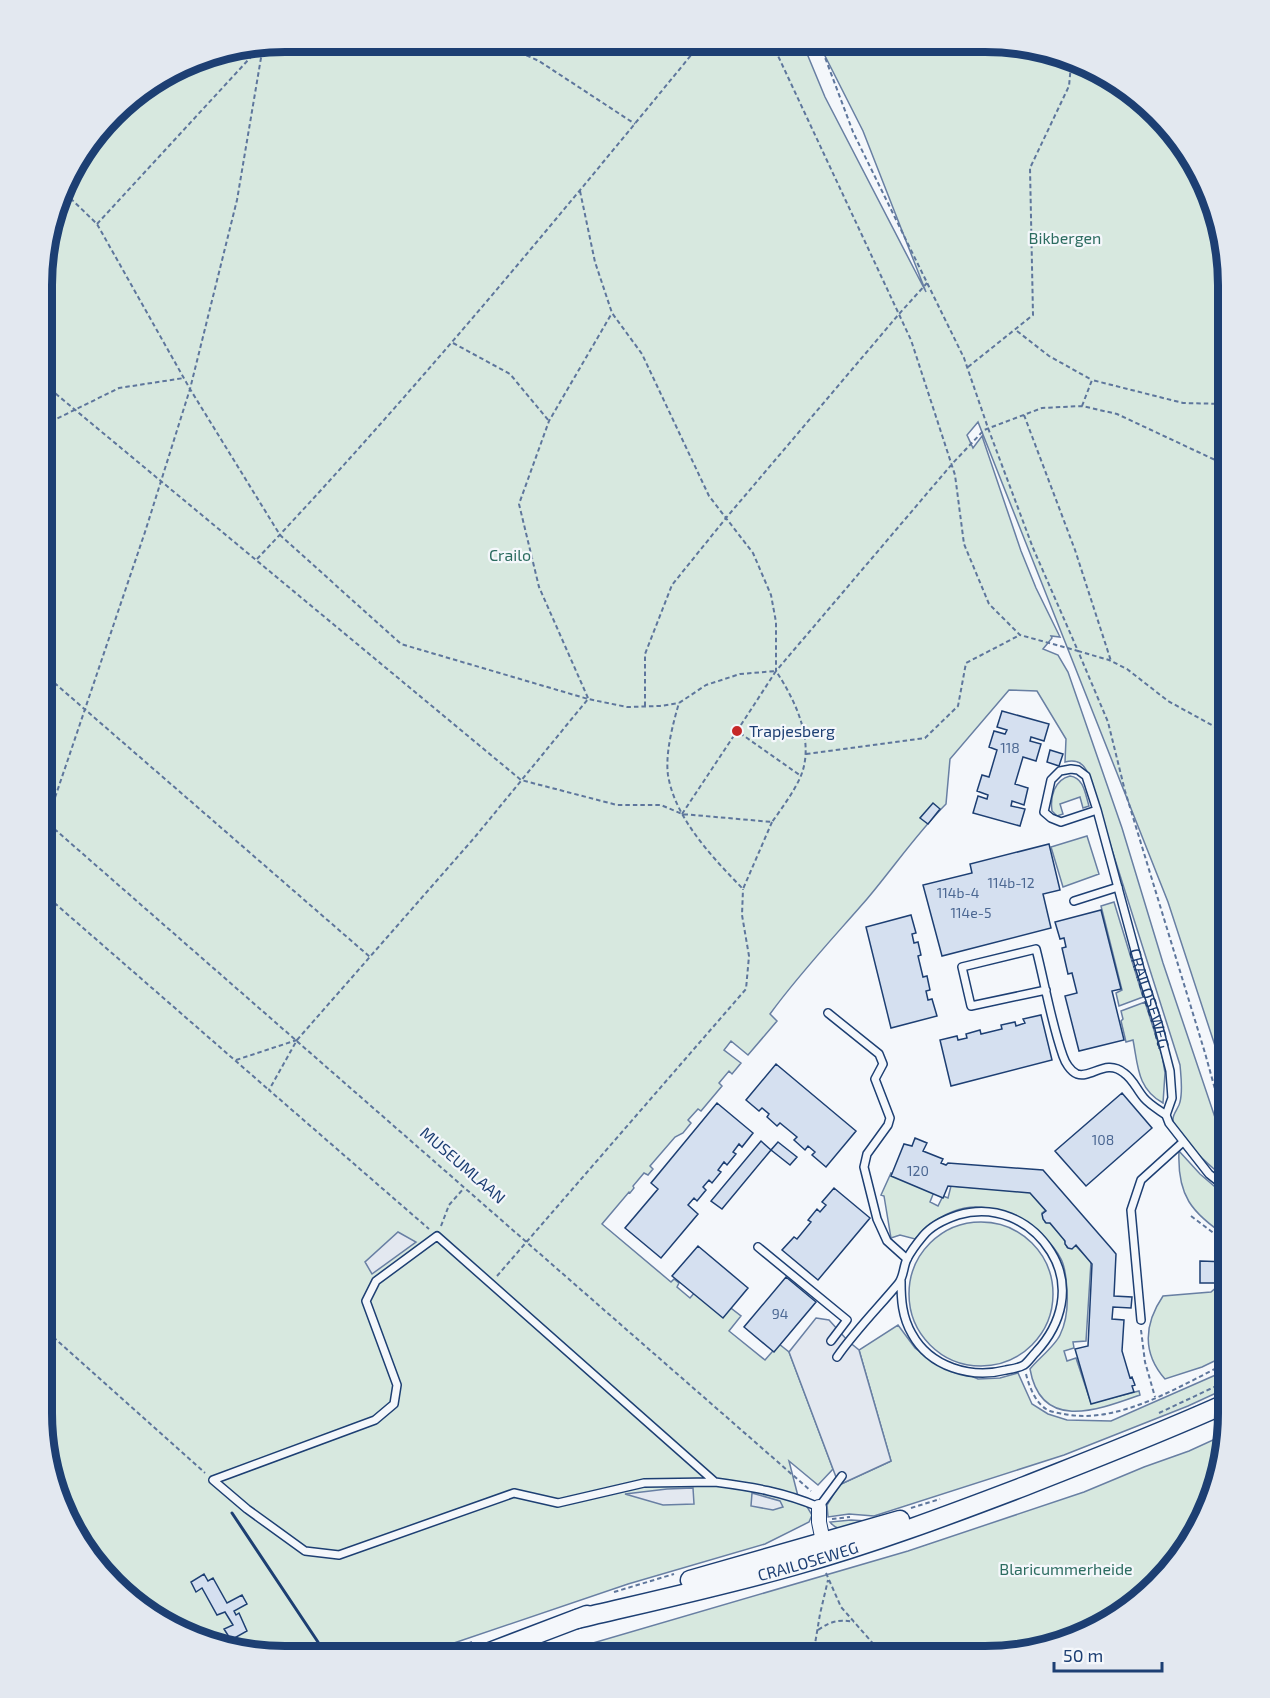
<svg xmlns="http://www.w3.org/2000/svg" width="1270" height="1698" font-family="'Exo 2',sans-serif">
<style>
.green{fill:#d7e8df;stroke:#687fa3;stroke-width:1.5}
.parking{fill:#e3e8f0;stroke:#687fa3;stroke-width:1.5}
.building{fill:#d5e0f0;stroke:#1d3f73;stroke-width:1.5}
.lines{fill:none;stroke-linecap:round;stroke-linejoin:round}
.service-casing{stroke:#1d3f73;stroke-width:10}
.minor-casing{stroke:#1d3f73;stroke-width:16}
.secondary-casing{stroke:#1d3f73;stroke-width:21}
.path{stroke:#5e769c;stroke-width:2;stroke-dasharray:4.5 3;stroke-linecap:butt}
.service{stroke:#f4f7fb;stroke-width:7}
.minor{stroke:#f4f7fb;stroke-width:14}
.secondary{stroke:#f4f7fb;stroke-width:18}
.wall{stroke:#1d3f73;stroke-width:3}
.poi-dot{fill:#c62828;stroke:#f4f7fb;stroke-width:2}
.labels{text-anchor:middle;stroke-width:4.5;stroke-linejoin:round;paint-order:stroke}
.number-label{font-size:14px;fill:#4b6792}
.park-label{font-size:16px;fill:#2c6c60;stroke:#f4f7fb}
.poi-label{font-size:16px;fill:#1d3f73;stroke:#f4f7fb;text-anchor:start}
.street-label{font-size:16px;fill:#1d3f73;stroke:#f4f7fb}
.rim{fill:none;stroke:#1d3f73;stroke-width:8}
</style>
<rect width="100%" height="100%" fill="#f4f7fb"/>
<path class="green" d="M286,42L803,44L825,97L926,292L863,131L819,44H1017L1120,83L1168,125L1203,177L1228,285V1078L1220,1061L1168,902L978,422L967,435L973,448L982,436L1021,551L1036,588L1060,637L1051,636L1052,638L1043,649L1058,655L1068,672L1122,828L1163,963L1228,1156V1181C1215,1170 1172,1135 1173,1119C1173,1113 1179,1108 1180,1102C1183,1090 1181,1077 1180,1065L1088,774C1084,763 1076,759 1065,762L1066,739L1037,691L1009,690L950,759L946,804C917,833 894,867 867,899C834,937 799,974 770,1014L777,1021L748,1055L731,1041L724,1050L741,1063L732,1074L729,1071L719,1083L722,1086L701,1111L698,1109L688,1120L691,1123L683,1133L675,1137L650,1166L653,1169L648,1175L644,1173L633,1186L634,1188L630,1193L629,1192L602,1224L671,1282L674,1279L679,1283L677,1287L690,1298L701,1285L741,1316L729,1331L765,1360L779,1344L789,1352L833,1469L818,1485L789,1461L800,1504L806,1505L812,1515L809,1522L765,1544L628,1584L454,1643L428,1654H254L150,1615L103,1573L67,1521L42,1413L44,253L74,164L125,102L207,55Z
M1070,776C1084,778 1085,793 1089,806L1083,808L1080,797L1060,804L1063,814L1057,816L1052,811C1050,797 1054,780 1070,776Z
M1087,836L1099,874L1063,887L1051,847Z
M1114,902L1143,997L1119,1006L1116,993L1122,990L1101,906Z
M1145,1002L1162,1055L1165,1073L1163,1103C1137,1089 1138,1065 1133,1040L1126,1042L1121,1021L1123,1019L1121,1011Z
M1179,1151L1200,1174L1228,1198V1237C1191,1213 1177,1195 1179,1151Z
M891,1173L934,1192L930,1202L938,1206L943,1196L948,1198L951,1186L1030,1192L1046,1210L1042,1213L1045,1222H1049L1064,1239L1067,1247L1075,1245L1091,1262L1086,1341L1073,1342L1074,1348L1064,1351L1067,1361L1076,1358L1091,1403L1139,1391L1140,1395C1098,1410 1041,1432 1030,1369C1038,1359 1055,1346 1060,1335C1067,1321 1068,1305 1067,1290C1066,1280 1066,1268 1061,1259C1045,1229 999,1202 965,1208C946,1212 928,1224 915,1239L900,1235L891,1238L884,1196L881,1195Z
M909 1294a72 72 0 1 1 144 0a72 72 0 1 1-144 0Z
M1228,1277L1227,1355L1202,1367L1165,1379C1142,1353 1144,1324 1163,1296L1211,1292Z
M898,1325L915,1348L927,1357L978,1379L1000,1378L1018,1373L1032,1404L1048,1414L1067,1420L1111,1421L1227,1370V1388L1188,1406L1064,1455L874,1516L849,1514L828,1517L827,1505L839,1485L891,1461L859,1350Z
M1226,1434L1215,1491L1187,1547L1145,1595L1093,1631L985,1656L552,1655L908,1551L1084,1492L1144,1467L1189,1451Z
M851,1520L883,1522C867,1525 842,1538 830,1522Z"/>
<path class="parking" d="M398,1232L416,1242L372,1274L365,1262Z
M816,1318L829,1320L848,1341L859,1350L891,1461L839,1485L789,1352Z
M693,1488L694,1504L663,1505L625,1494L667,1489Z
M752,1493L780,1501L783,1507L773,1510L751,1506Z"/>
<path class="building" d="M1002,711L1049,724L1044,741L1031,737L1030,741L1041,744L1036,761L1023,757L1015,784L1028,788L1024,805L1012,801L1011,806L1025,809L1020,826L973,813L978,796L987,799L988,795L977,791L982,775L989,777L997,750L989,747L994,731L1005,734L1007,730L997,727Z
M1050,750L1063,754L1059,766L1047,762Z
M933,803L940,809L928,824L920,818Z
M1049,844L1060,890L1043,894L1051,928L942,956L923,885L972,873L970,864Z
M1101,910L1121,989L1112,991L1124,1040L1079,1051L1065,996L1077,993L1072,973L1068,974L1062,948L1066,947L1064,938L1060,939L1055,922Z
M911,915L916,933L912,934L914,943L918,942L921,955L918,956L923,977L927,976L930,990L926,991L928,1000L932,999L937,1016L891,1028L866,927Z
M1041,1015L1052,1060L951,1086L940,1040L957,1036L958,1040L967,1038L966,1034L980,1030L981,1034L1002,1029L1001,1025L1015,1022L1016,1026L1025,1023L1023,1019Z
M776,1064L856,1131L826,1167L812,1155L815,1152L808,1146L805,1150L794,1140L797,1137L780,1123L777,1126L767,1117L769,1114L762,1108L759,1111L746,1100Z
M1122,1093L1152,1128L1086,1186L1055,1151Z
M717,1103L753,1133L742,1147L739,1144L733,1152L736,1154L727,1165L724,1162L718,1170L721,1172L712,1183L709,1180L703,1187L706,1190L697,1201L694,1198L688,1205L698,1214L661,1258L625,1228L658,1189L651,1183Z
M915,1138L927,1143L923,1151L943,1159L941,1163L946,1165L948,1163L1043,1170L1111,1248L1116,1254L1114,1296L1132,1297L1131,1308L1113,1307L1112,1319L1124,1320L1122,1351L1130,1378L1132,1377L1135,1385L1132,1386L1134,1392L1091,1404L1075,1349L1088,1346L1092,1264L1076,1245L1072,1249L1068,1248L1065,1244V1241L1050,1223H1046L1043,1219L1042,1214L1046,1211L1030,1193L948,1186L943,1198L891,1176L904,1144L912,1146Z
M761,1141L771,1150L722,1209L711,1201Z
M778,1142L797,1157L790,1165L771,1150Z
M834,1188L870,1218L818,1280L782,1250L794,1237L797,1239L811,1222L808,1220L817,1209L820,1212L826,1205L822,1202Z
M698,1246L748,1288L723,1318L672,1276Z
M1200,1261L1228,1262V1283H1200Z
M786,1277L816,1302L774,1352L744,1327Z
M204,1574L208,1581L213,1578L227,1603L242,1595L247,1604L234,1611L236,1615L239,1613L247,1631L231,1640L224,1629L233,1625L225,1612L217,1615L202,1588L196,1592L191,1582Z"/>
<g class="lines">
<defs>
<g id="service">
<path id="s1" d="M1097,810L1061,822L1051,818L1044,812L1051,780L1060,771L1071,769L1078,770L1086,776L1097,810L1140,969L1158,1024L1170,1071L1172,1098L1166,1115L1169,1123L1209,1174L1228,1189"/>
<path d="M1074,901L1118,887"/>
<path d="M1046,990L971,1006L962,967L1036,949C1045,984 1051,1022 1063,1056C1065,1062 1070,1071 1077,1074C1091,1079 1106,1058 1124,1073C1133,1079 1137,1090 1144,1098C1150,1105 1159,1110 1166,1115"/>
<path d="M828,1013L879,1054L883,1064L875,1079L890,1118L888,1125L867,1154L864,1167L877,1219L887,1241L907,1259"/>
<path d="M758,1247L847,1320L831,1341"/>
<path d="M1141,1320L1131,1210L1141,1180L1183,1142"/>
<path d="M837,1357C855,1331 878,1308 898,1284C904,1277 903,1267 907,1259C911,1251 918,1242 923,1236C931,1226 946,1219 958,1215C995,1204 1031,1220 1051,1252C1072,1286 1062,1324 1036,1352C1032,1356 1028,1362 1024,1365C1019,1368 1012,1369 1006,1370C971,1379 930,1367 912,1334C902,1317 901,1299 901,1281"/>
<path d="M715,1482L644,1483L558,1503L514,1493L339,1555L305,1551L247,1509L213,1480L375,1420L394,1404L397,1385L366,1301L376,1281L437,1236L715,1482C753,1487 783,1492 819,1507L842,1476"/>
</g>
<path id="minor" d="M819,1507V1522L825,1551"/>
<g id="secondary">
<path d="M690,1580L900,1520"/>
<path id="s2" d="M577,1619C649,1602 722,1586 793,1566C872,1544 949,1515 1025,1486C1093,1459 1161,1433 1227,1403"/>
<path d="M482,1655L587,1615"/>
</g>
</defs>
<use href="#service" class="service-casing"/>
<use href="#minor" class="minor-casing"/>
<use href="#secondary" class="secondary-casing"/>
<path class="path" d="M499,43L539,61L635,124
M772,43L911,340L955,475L964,544L989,604L1020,635L1078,651L1108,722L1125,791L1205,1053L1228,1136
M820,44L853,132L964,358L988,428L1033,548L1078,651L1109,660L1127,669L1168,701L1228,734
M580,191L595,262L612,313L642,354L709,496L753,553L771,595L776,622V671L952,464L984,430L1042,408L1082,406L1117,414L1228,466
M65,193L97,224L190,389L280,535L401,644L588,699L627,707L660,706L679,703
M97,224L261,46
M1017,331L1049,356L1092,380
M453,343L510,374L549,421
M968,367L1033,315L1030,168L1069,86L1071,65
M44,384L521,780L617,805H661L682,814L772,822C782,808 793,793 800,778C816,742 795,700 776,671
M1082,406L1092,380L1183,403L1228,404
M1024,415L1075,550L1111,661
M44,425L119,388L184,378
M257,559C413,394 557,219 701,43
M776,671L737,731L801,776
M43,673L370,957
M588,698L539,587L519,504L549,421L612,313
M645,706V654L672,585L726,518L899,314L927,283
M806,754L925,738L958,706L966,663L1020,635
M682,814L737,731
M43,819L811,1491
M772,822L743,889C714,859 675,819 668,775C665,754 673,723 679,703L706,685L740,674L776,671
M43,833L145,532L190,389L237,200L263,46
M43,893L269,1090
M297,1040L475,837L588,699
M236,1060L297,1040L269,1090L429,1229
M1191,1216L1228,1244
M441,1226L449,1205L464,1188
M497,1276L746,989L749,956L742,915L743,889
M42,1327L205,1473
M1141,1330L1145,1362L1155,1397
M1026,1374C1029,1386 1035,1402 1046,1409C1050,1412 1059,1413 1064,1414C1119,1425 1179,1386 1227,1363
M1159,1413L1227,1381
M911,1508L940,1499
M832,1519L850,1517
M826,1573L841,1607L884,1656
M614,1592L674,1574
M818,1630C831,1621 839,1619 854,1622
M441,1654L472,1642
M813,1656L820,1614L828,1580"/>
<use href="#service" class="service"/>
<use href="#minor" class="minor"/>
<use href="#secondary" class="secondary"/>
<path class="wall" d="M232,1513L318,1642"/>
</g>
<circle class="poi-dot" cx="737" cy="731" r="6"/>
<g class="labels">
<g class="number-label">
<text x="1010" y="753">118</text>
<text x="1011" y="888">114b-12</text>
<text x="958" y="898">114b-4</text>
<text x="971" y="918">114e-5</text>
<text x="1103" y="1145">108</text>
<text x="918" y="1176">120</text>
<text x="780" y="1319">94</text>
</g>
<g class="park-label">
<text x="1065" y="244">Bikbergen</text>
<text x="510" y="561">Crailo</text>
<text x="1066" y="1575">Blaricummerheide</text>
</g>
<g class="poi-label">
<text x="749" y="737">Trapjesberg</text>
</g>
<g class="street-label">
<text dy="6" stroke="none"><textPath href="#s1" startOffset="363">CRAILOSEWEG</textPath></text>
<text transform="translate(463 1165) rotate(41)" y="6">MUSEUMLAAN</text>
<text dy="6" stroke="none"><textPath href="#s2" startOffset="238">CRAILOSEWEG</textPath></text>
</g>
</g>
<path d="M0 0H1270V1698H0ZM285 52H985A233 233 0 0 1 1218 285V1413A233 233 0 0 1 985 1646H285A233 233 0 0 1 52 1413V285A233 233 0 0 1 285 52Z" fill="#e3e8f0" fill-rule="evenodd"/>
<path class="rim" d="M285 52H985A233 233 0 0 1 1218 285V1413A233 233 0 0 1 985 1646H285A233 233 0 0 1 52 1413V285A233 233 0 0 1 285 52Z"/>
<path d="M1054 1662v9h108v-9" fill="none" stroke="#1d3f73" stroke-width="3"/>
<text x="1063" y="1662" font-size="18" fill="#1d3f73" stroke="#f4f7fb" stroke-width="4.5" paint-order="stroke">50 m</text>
</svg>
